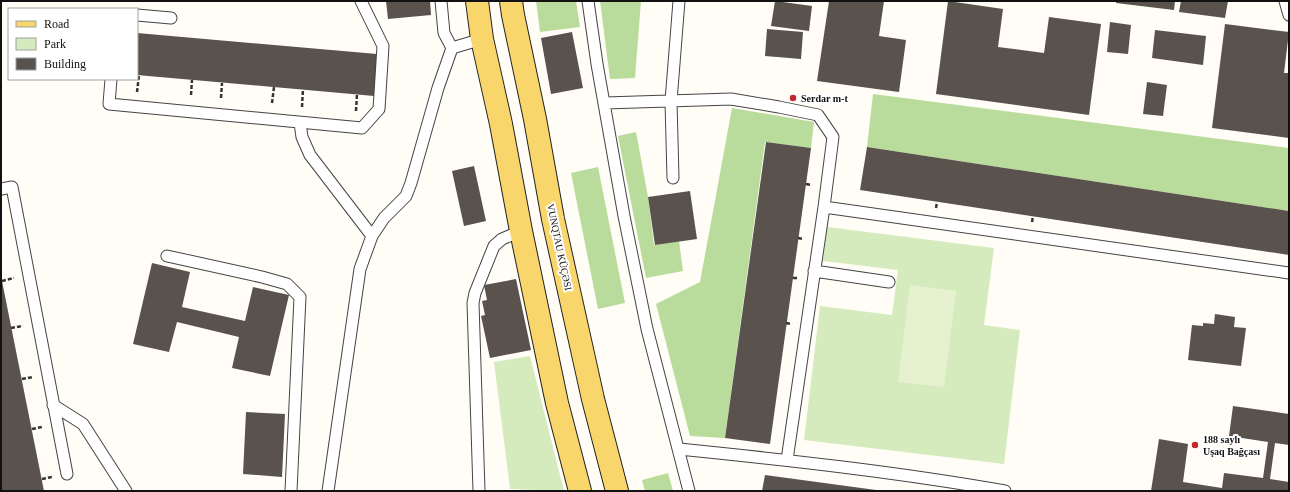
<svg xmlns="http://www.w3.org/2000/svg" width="1290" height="492" font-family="Georgia,serif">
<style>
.green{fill:#d5ebbd}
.forest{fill:#b9dc9c}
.pitch{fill:#e6f2cf}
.building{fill:#5a524d}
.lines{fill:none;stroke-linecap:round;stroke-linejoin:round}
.lane-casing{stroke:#444;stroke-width:13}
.primary-casing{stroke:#222;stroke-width:24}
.path{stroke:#333;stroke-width:2.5;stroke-dasharray:4 2;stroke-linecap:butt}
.lane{stroke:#fff;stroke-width:11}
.primary{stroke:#f9d66b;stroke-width:22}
.poi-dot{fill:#c4262e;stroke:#fff;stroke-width:1.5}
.labels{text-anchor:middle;stroke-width:4;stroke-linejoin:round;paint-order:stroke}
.poi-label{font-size:10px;font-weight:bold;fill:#111;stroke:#fff;text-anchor:start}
.street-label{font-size:10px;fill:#111;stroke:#fff}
</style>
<rect width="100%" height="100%" fill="#fffdf5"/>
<path class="green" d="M827,227L994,248L984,325L1020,330L1004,464L804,440L820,306L892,315L898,270L823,261Z
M530,356L564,491L510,489L494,362Z"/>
<path class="forest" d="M536,1H576L580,27L540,32Z
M600,1H641L635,78L610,79Z
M873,94L1289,148V211L867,147Z
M732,108L814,122L811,148L765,142L725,438L690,436L656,304L700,282Z
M636,132L648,197L654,245L679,241L683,271L646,278L618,136Z
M598,167L625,303L598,309L571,173Z
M668,473L673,491H645L642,480Z"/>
<path class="pitch" d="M910,285L956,291L944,387L898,382Z"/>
<path class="building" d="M386,1H430L431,15L388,19Z
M775,1L812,6L809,31L771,26Z
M829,1H884L879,36L906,40L899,92L817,81Z
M948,1L1003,9L998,47L1044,53L1049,17L1101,24L1089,115L936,94Z
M1116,1H1175L1174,10L1116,3Z
M1181,1H1228L1225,18L1179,12Z
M1110,22L1131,25L1128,54L1107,52Z
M1225,24L1289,32L1284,73H1289V138L1212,128Z
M767,29L803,32L801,59L765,56Z
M1155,30L1206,36L1203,65L1152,58Z
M572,32L583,88L551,94L541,38Z
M137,33L377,54L374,96L137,75Z
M1147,82L1167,85L1163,116L1143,114Z
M766,142L811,148L770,444L725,438Z
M867,147L1289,211V255L860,190Z
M474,166L486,221L464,226L452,171Z
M690,191L697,239L655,245L648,197Z
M152,263L190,272L182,307L245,321L253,287L289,295L270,376L232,368L239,337L177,322L169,352L133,344Z
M516,279L531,350L490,358L481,316L485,315L482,301L487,300L484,285Z
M1,281H2L44,491H1Z
M1215,314L1235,317L1234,327L1246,328L1241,366L1188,360L1192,325L1203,326V323L1214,324Z
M1233,406L1289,414V445L1275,443L1270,479L1289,482V491H1151L1159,439L1188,444L1183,482L1222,488L1224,473L1263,478L1268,442L1229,436Z
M246,412L285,414L282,477L243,474Z
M765,475L876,490L875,491H762Z"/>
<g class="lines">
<defs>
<path id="lane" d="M441,1L444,33L452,48
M588,1L597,64L624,216L647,329L689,491
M1285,1L1289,15
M137,15L171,18
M111,79L109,104L362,128L379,109L383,46L361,1
M605,103L731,99L779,107L818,115L833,137L824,207L1289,273
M300,123L302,137L310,155L372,236
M673,178L671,101L679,1
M1,189L12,187L67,474
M167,256L262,277L287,284L300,297L291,491
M814,271L889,282
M53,405L83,424L126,491
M679,449C788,460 897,472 1005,491
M787,460L824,207
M328,491L360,269L372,236L384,218L406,196L411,183L438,88L452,48L482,39
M479,491L473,303L475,293L494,246L502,239L521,231"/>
<path id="primary" d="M477,1L482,39L501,124L521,231L557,403L580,491
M511,1L513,15L535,119L553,219L593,399L617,491"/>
</defs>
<use href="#lane" class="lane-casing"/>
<use href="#primary" class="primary-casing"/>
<path class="path" d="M137,92L139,75
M191,95L192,80
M221,98L222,83
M272,103L274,87
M302,107L303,89
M356,111L357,94
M806,184L812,185
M936,208L937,202
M1032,222L1033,216
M798,238L804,239
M793,278H799
M2,281L14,278
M786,323L792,324
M11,328L23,326
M22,379L33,377
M32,429L42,427
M42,479L52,477"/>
<use href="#lane" class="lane"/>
<use href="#primary" class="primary"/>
</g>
<g class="poi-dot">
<circle cx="793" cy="98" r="4"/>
<circle cx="1195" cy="445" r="4"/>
</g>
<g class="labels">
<g class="poi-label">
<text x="801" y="102">Serdar m-t</text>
<text x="1203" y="443">188 saylı<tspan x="1203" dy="12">Uşaq Bağçası</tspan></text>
</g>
<g class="street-label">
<text transform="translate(560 247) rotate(78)" y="4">VUNQTAU KÜÇƏSI</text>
</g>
</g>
<rect width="1290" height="492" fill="none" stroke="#111111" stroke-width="4"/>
<rect x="8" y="8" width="130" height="72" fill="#ffffff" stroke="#a0a0a0"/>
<rect x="16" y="21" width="20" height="6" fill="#f9d66b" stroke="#a0a0a0"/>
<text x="44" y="28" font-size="12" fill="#111111">Road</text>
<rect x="16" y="38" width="20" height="12" fill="#d5ebbd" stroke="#a0a0a0"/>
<text x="44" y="48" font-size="12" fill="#111111">Park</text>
<rect x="16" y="58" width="20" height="12" fill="#5a524d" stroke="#a0a0a0"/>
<text x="44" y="68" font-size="12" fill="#111111">Building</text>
</svg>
